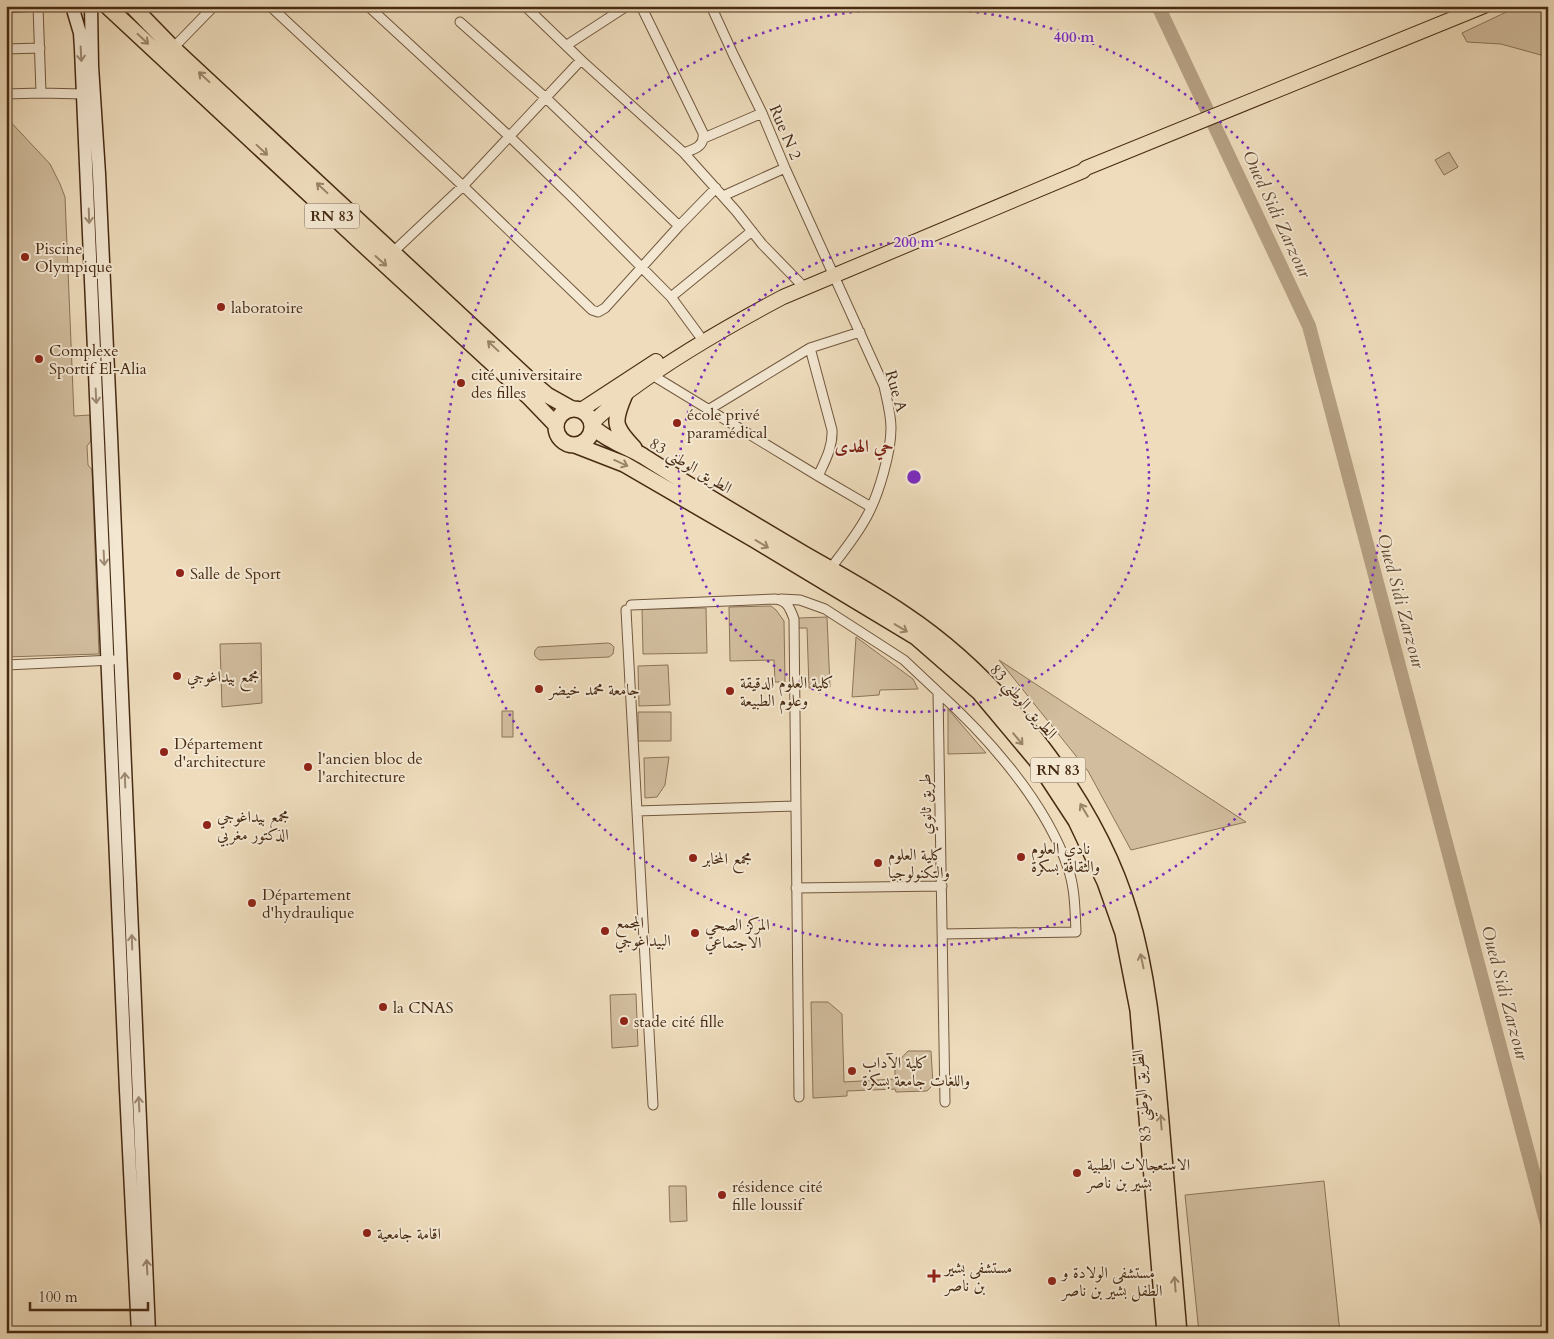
<svg xmlns="http://www.w3.org/2000/svg" width="1554" height="1339" font-family="Cardo,Amiri,serif">
<style>
.green{fill:#d2be9f;stroke:#8c7459}
.lines{fill:none;stroke-linecap:round;stroke-linejoin:round}
.river{stroke:#b5a083;stroke-width:14}
.minor-casing{stroke:#71573d;stroke-width:11}
.secondary-casing{stroke:#472b13;stroke-width:15}
.primary-casing{stroke:#472b13;stroke-width:16}
.trunk-casing{stroke:#472b13;stroke-width:18}
.minor{stroke:#f4e8d3;stroke-width:9}
.secondary{stroke:#f4e8d3;stroke-width:12}
.primary{stroke:#eedcbc;stroke-width:14}
.trunk{stroke:#eedcbc;stroke-width:15}
.oneway{stroke:#9a8468}
.oneway2{stroke:#9e8a73}
.ring{fill:none;stroke:#7b2cbf;stroke-width:2.5;stroke-dasharray:2.5 5}
.poi-dot{fill:#8f2418;stroke:#f4e8d3;stroke-width:2}
.labels{text-anchor:middle;stroke-width:4;stroke-linejoin:round;paint-order:stroke}
.shield{fill:#f4e8d3;stroke:#7b644d;stroke-width:1}
.shield-label{font-size:15px;font-weight:bold;fill:#472b13}
.street-label{font-size:16px;fill:#472b13;stroke:#f4e8d3}
.poi-label{font-size:16px;fill:#472b13;stroke:#f4e8d3;text-anchor:start}
.water-label{font-size:18px;font-style:italic;fill:#62482f;stroke:#f4e8d3}
.neighbourhood-label{font-size:18px;font-weight:bold;fill:#7a1f14;stroke:#f4e8d3}
.centre{fill:#7b2cbf;stroke:#f4e8d3;stroke-width:2.5}
.ring-label{font-size:15px;text-anchor:middle;font-weight:bold;fill:#7b2cbf;stroke:#f4e8d3;stroke-width:4;stroke-linejoin:round;paint-order:stroke}
</style>
<rect width="100%" height="100%" fill="#eedcbc"/>
<filter id="stains"><feTurbulence type="fractalNoise" baseFrequency=".004" numOctaves="4"/><feColorMatrix values="0 0 0 0 .2 0 0 0 0 .09 0 0 0 0 .02 0 0 0 .5 -.17"/></filter>
<radialGradient id="worn" r=".72"><stop offset=".6" stop-color="#630" stop-opacity="0"/><stop offset="1" stop-color="#630" stop-opacity=".3"/></radialGradient>
<path class="green" d="M1519,6H1548V57L1501,44L1467,42L1462,33Z
M6,117L50,164L60,184L65,197L74,416L90,415L91,441L87,446L88,465L92,470L99,654L6,657Z
M1449,152L1458,167L1444,175L1435,160Z
M771,606L776,610L784,621L785,682H775L774,660L730,661L729,607Z
M706,608L707,653L643,654L642,609Z
M827,617L830,687L809,688L807,628H798V618Z
M856,637L913,679L918,689L880,690L879,695L852,697Z
M261,643L262,703L222,707L220,644Z
M608,643L611,644L614,647L613,654L609,657L540,660C533,657 533,651 538,647Z
M999,660L1246,822L1131,850L1088,771Z
M668,665L670,705L639,706L638,666Z
M948,709L986,753L948,754Z
M502,711H513V737H502Z
M638,712H671V741H638Z
M669,757L665,785L657,797L645,798L644,758Z
M636,994L638,1046L612,1048L610,995Z
M811,1002H828L842,1014L844,1082L895,1079V1065L908,1051H931L933,1085L927,1091L896,1092L895,1089L847,1091V1096L813,1098Z
M1324,1181L1340,1333H1199L1185,1195Z
M669,1186H686L687,1221L670,1222Z"/>
<g class="lines">
<path class="river" d="M1158,6L1309,326L1548,1228
M1546,1333L1548,1324"/>
<defs>
<path id="minor" d="M270,6L463,186L592,310L598,312L605,308L679,226L716,188
M368,6L510,137L571,196L671,297L699,335
M525,6L581,60L684,153L736,211L762,244L800,283
M641,6L703,133C705,146 695,149 684,153
M711,6L733,54L762,113L785,168L884,386C887,400 891,414 891,428C891,452 879,494 867,516C857,535 843,552 830,569
M6,8L38,6L41,93
M460,22L546,98L679,226
M567,45L627,6
M173,48L214,6
M6,49L40,48
M6,94L41,93L83,94
M704,138L762,113
M723,196L785,168
M392,253L463,186L581,60
M671,297L752,231
M810,348L832,430C833,447 825,461 818,476
M652,375L818,476L871,507
M708,410L810,348L860,332
M781,599L800,600L825,609L904,660L938,692L945,1102
M631,605L775,599C787,600 790,608 794,619L799,1097
M626,610L653,1105
M6,665L113,660
M938,692C989,738 1046,803 1068,868C1075,888 1075,910 1076,932L942,934
M637,811L795,806
M796,888L942,886"/>
<path id="secondary" d="M72,6L80,33L81,49L126,1090L138,1333
M91,6L92,66L99,174L111,436L149,1333"/>
<path id="primary" d="M581,410L656,361
M592,423C604,412 616,401 629,391C677,355 730,325 783,297L1083,171L1086,168L1484,6"/>
<path id="trunk" d="M107,6L368,249L530,398L556,425
M132,6L173,48L533,383L547,395L572,409
M625,394C613,422 613,426 634,448
M556 427a18 18 0 1 1 36 0a18 18 0 1 1-36 0Z
M592,427C599,432 605,437 612,440C622,446 633,450 643,456C696,490 750,522 804,554C837,573 872,592 904,614C1002,679 1097,801 1130,914C1149,978 1154,1044 1160,1110C1167,1185 1173,1259 1179,1333
M575,445L624,464L755,540L916,637L979,692L1036,760L1076,821L1105,882L1123,933L1138,1010L1165,1333"/>
</defs>
<use href="#minor" class="minor-casing"/>
<use href="#secondary" class="secondary-casing"/>
<use href="#primary" class="primary-casing"/>
<use href="#trunk" class="trunk-casing"/>
<use href="#minor" class="minor"/>
<use href="#secondary" class="secondary"/>
<use href="#primary" class="primary"/>
<use href="#trunk" class="trunk"/>
</g>
<defs><path id="oneway-shaft" d="M-6 0H5M1.5-3L5.5 0L1.5 3" fill="none" stroke-width="1.6" stroke-linecap="round" stroke-linejoin="round" transform="scale(1.25)"/></defs>
<g class="oneway">
<use href="#oneway-shaft" transform="translate(143 39) rotate(43)"/>
<use href="#oneway-shaft" transform="translate(204 77) rotate(-137)"/>
<use href="#oneway-shaft" transform="translate(262 150) rotate(43)"/>
<use href="#oneway-shaft" transform="translate(322 188) rotate(-137)"/>
<use href="#oneway-shaft" transform="translate(381 261) rotate(42)"/>
<use href="#oneway-shaft" transform="translate(493 346) rotate(-137)"/>
<use href="#oneway-shaft" transform="translate(621 463) rotate(24)"/>
<use href="#oneway-shaft" transform="translate(762 544) rotate(31)"/>
<use href="#oneway-shaft" transform="translate(901 628) rotate(31)"/>
<use href="#oneway-shaft" transform="translate(1018 739) rotate(50)"/>
<use href="#oneway-shaft" transform="translate(1084 810) rotate(-121)"/>
<use href="#oneway-shaft" transform="translate(1142 961) rotate(-102)"/>
<use href="#oneway-shaft" transform="translate(1161 1122) rotate(-95)"/>
<use href="#oneway-shaft" transform="translate(1175 1284) rotate(-95)"/>
</g>
<g class="oneway2">
<use href="#oneway-shaft" transform="translate(81 54) rotate(87)"/>
<use href="#oneway-shaft" transform="translate(89 216) rotate(88)"/>
<use href="#oneway-shaft" transform="translate(96 396) rotate(87)"/>
<use href="#oneway-shaft" transform="translate(104 558) rotate(87)"/>
<use href="#oneway-shaft" transform="translate(125 780) rotate(-92)"/>
<use href="#oneway-shaft" transform="translate(132 942) rotate(-92)"/>
<use href="#oneway-shaft" transform="translate(139 1104) rotate(-93)"/>
<use href="#oneway-shaft" transform="translate(147 1267) rotate(-93)"/>
</g>
<g class="ring">
<circle cx="914" cy="477" r="235"/>
<circle cx="914" cy="477" r="469"/>
</g>
<g class="poi-dot">
<circle cx="25" cy="257" r="5"/>
<circle cx="221" cy="307" r="5"/>
<circle cx="39" cy="359" r="5"/>
<circle cx="461" cy="383" r="5"/>
<circle cx="677" cy="423" r="5"/>
<circle cx="180" cy="573" r="5"/>
<circle cx="177" cy="676" r="5"/>
<circle cx="539" cy="689" r="5"/>
<circle cx="730" cy="691" r="5"/>
<circle cx="164" cy="752" r="5"/>
<circle cx="308" cy="767" r="5"/>
<circle cx="207" cy="825" r="5"/>
<circle cx="1021" cy="857" r="5"/>
<circle cx="693" cy="858" r="5"/>
<circle cx="878" cy="863" r="5"/>
<circle cx="252" cy="903" r="5"/>
<circle cx="605" cy="931" r="5"/>
<circle cx="695" cy="933" r="5"/>
<circle cx="383" cy="1007" r="5"/>
<circle cx="624" cy="1021" r="5"/>
<circle cx="852" cy="1071" r="5"/>
<circle cx="1077" cy="1173" r="5"/>
<circle cx="722" cy="1195" r="5"/>
<circle cx="367" cy="1233" r="5"/>
<path d="M931.5 1268.5h5v5h5v5h-5v5h-5v-5h-5v-5h5z"/>
<circle cx="1052" cy="1281" r="5"/>
</g>
<g class="labels">
<g class="shield">
<rect x="304.5" y="203.5" width="55" height="25" rx="4"/>
<rect x="1030.5" y="757.5" width="55" height="25" rx="4"/>
</g>
<g class="shield-label">
<text x="332" y="221">RN 83</text>
<text x="1058" y="775">RN 83</text>
</g>
<g class="street-label">
<text transform="translate(786 132) rotate(67)" y="6">Rue N 2</text>
<text transform="translate(897 391) rotate(74)" y="6">Rue A</text>
<text transform="translate(691 465) rotate(31)" y="6">الطريق الوطني 83</text>
<text transform="translate(1024 701) rotate(49)" y="6">الطريق الوطني 83</text>
<text transform="translate(925 804) rotate(-91)" y="6">طريق ثانوي</text>
<text transform="translate(1141 1096) rotate(-95)" y="6">الطريق الوطني 83</text>
</g>
<g class="poi-label">
<text x="35" y="254">Piscine<tspan x="35" dy="18">Olympique</tspan></text>
<text x="231" y="313">laboratoire</text>
<text x="49" y="356">Complexe<tspan x="49" dy="18">Sportif El-Alia</tspan></text>
<text x="471" y="380">cité universitaire<tspan x="471" dy="18">des filles</tspan></text>
<text x="687" y="420">école privé<tspan x="687" dy="18">paramédical</tspan></text>
<text x="190" y="579">Salle de Sport</text>
<text x="187" y="682">مجمع بيداغوجي</text>
<text x="740" y="688">كلية العلوم الدقيقة<tspan x="740" dy="18">وعلوم الطبيعة</tspan></text>
<text x="549" y="695">جامعة محمد خيضر</text>
<text x="174" y="749">Département<tspan x="174" dy="18">d'architecture</tspan></text>
<text x="318" y="764">l'ancien bloc de<tspan x="318" dy="18">l'architecture</tspan></text>
<text x="217" y="822">مجمع بيداغوجي<tspan x="217" dy="18">الدكتور مغربي</tspan></text>
<text x="1031" y="854">نادي العلوم<tspan x="1031" dy="18">والثقافة بسكرة</tspan></text>
<text x="888" y="860">كلية العلوم<tspan x="888" dy="18">والتكنولوجيا</tspan></text>
<text x="703" y="864">مجمع المخابر</text>
<text x="262" y="900">Département<tspan x="262" dy="18">d'hydraulique</tspan></text>
<text x="615" y="928">المجمع<tspan x="615" dy="18">البيداغوجي</tspan></text>
<text x="705" y="930">المركز الصحي<tspan x="705" dy="18">الاجتماعي</tspan></text>
<text x="393" y="1013">la CNAS</text>
<text x="634" y="1027">stade cité fille</text>
<text x="862" y="1068">كلية الآداب<tspan x="862" dy="18">واللغات جامعة بسكرة</tspan></text>
<text x="1087" y="1170">الاستعجالات الطبية<tspan x="1087" dy="18">بشير بن ناصر</tspan></text>
<text x="732" y="1192">résidence cité<tspan x="732" dy="18">fille loussif</tspan></text>
<text x="377" y="1239">اقامة جامعية</text>
<text x="945" y="1273">مستشفى بشير<tspan x="945" dy="18">بن ناصر</tspan></text>
<text x="1062" y="1278">مستشفى الولادة و<tspan x="1062" dy="18">الطفل بشير بن ناصر</tspan></text>
</g>
<g class="water-label">
<text transform="translate(1277 214) rotate(65)" y="6">Oued Sidi Zarzour</text>
<text transform="translate(1401 601) rotate(75)" y="6">Oued Sidi Zarzour</text>
<text transform="translate(1505 993) rotate(75)" y="6">Oued Sidi Zarzour</text>
</g>
<g class="neighbourhood-label">
<text x="864" y="452">حي الهدى</text>
</g>
</g>
<circle cx="914" cy="477" r="8" class="centre"/>
<g class="ring-label">
<text x="1074" y="42">400 m</text>
<text x="914" y="247">200 m</text>
</g>
<rect width="1554" height="1339" fill="none" stroke="#eedcbc" stroke-width="25"/>
<rect x="8" y="8" width="1539" height="1324" fill="none" stroke="#472b13" stroke-width="2.5"/>
<rect x="12" y="12" width="1529" height="1314" fill="none" stroke="#472b13"/>
<path d="M30 1302v8h118v-8" fill="none" stroke="#472b13" stroke-width="2.5"/>
<text x="38" y="1302" font-size="15" fill="#472b13" stroke="#f4e8d3" stroke-width="4" paint-order="stroke">100 m</text>
<rect width="100%" height="100%" filter="url(#stains)"/>
<rect width="100%" height="100%" fill="url(#worn)"/>
</svg>
